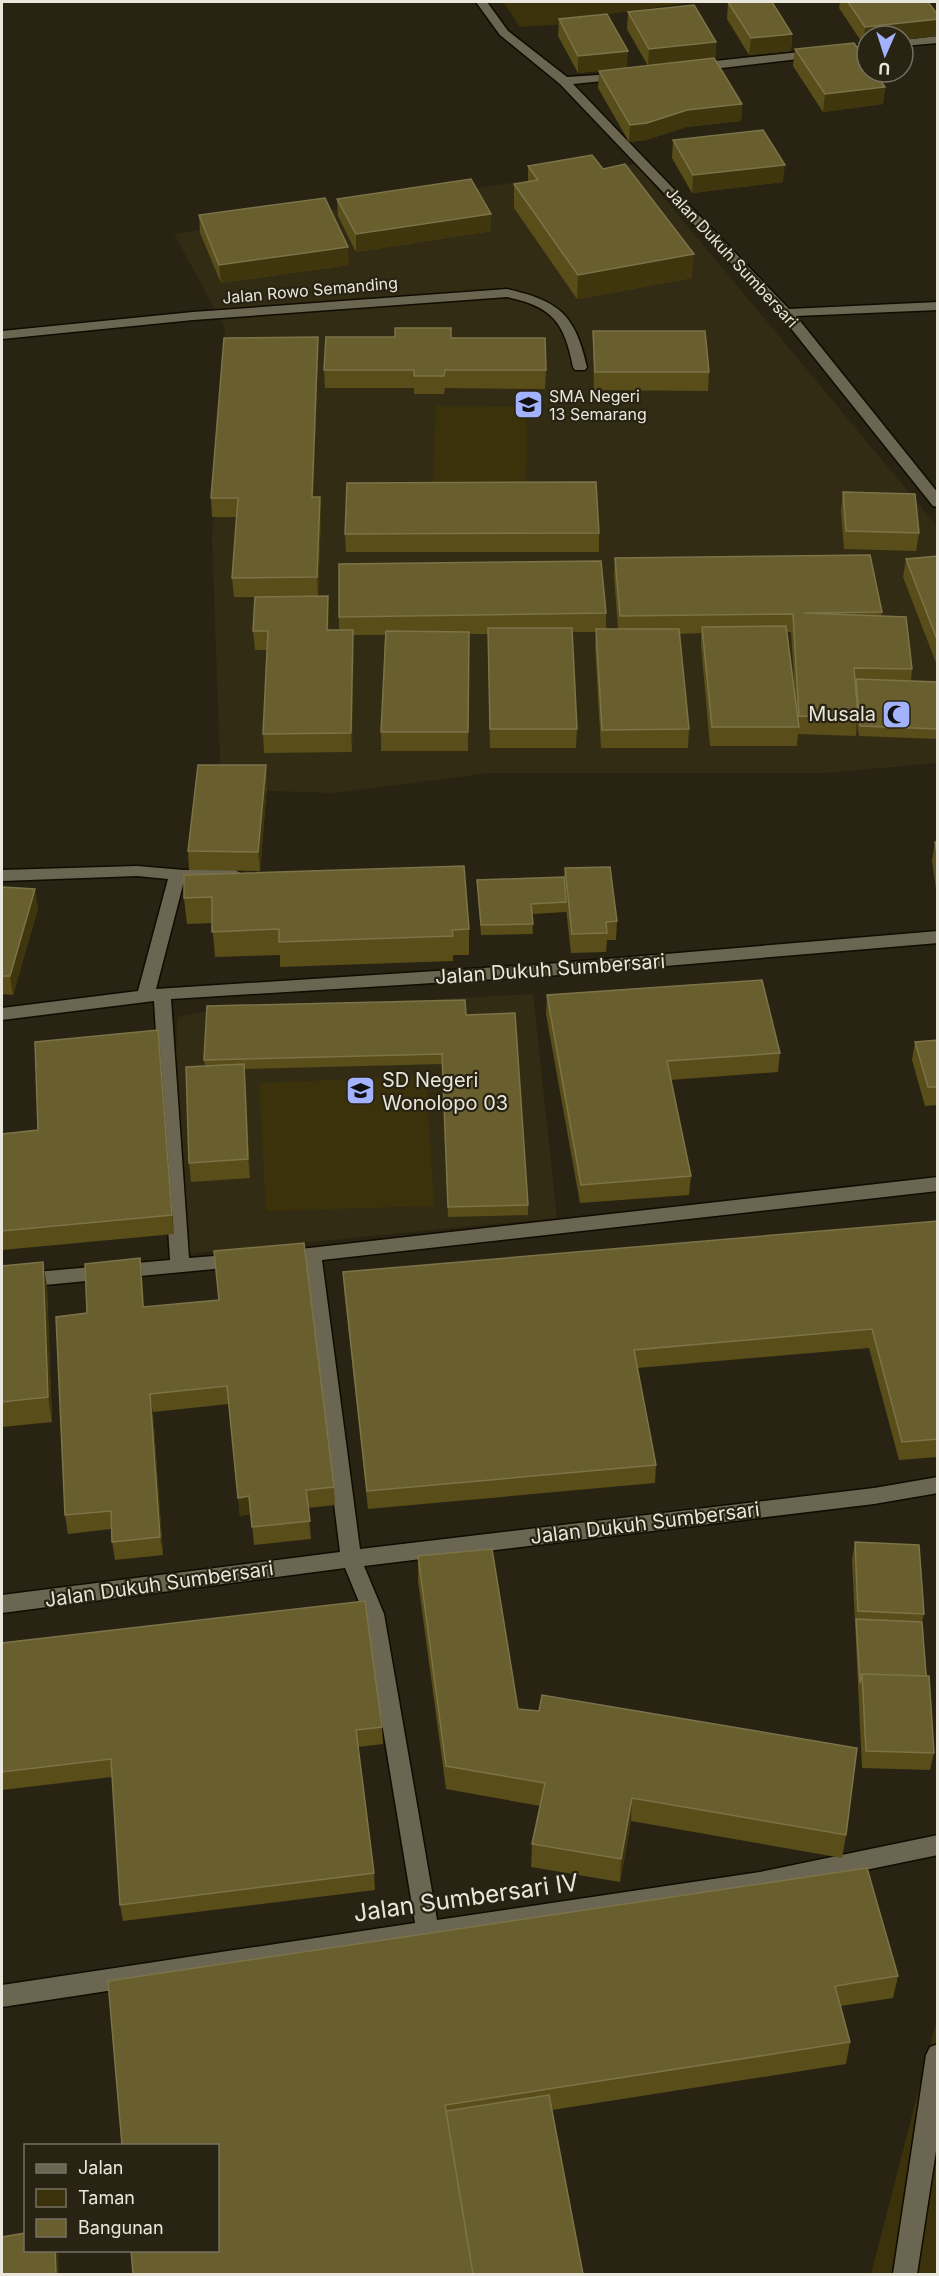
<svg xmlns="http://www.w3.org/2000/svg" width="939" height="2276" font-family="Inter,sans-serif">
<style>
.built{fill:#332c14}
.green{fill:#3b310b}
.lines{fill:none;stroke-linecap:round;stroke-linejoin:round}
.minor-casing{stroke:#100c01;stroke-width:3}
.minor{fill:#6b6652;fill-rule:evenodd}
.wall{fill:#594d1a;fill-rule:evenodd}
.shaded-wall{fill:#3f360e}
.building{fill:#685e2e;stroke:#7c7349;stroke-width:1.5}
.labels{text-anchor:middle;stroke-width:4.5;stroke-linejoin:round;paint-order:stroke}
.far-street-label{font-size:16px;fill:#e9e6db;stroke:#282312}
.far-poi-label{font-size:16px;fill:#e9e6db;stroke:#282312;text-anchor:start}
.poi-label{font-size:20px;fill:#e9e6db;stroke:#282312;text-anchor:end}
.street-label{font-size:20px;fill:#e9e6db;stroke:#282312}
.near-street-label{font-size:24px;fill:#e9e6db;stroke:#282312}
</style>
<rect width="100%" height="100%" fill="#282312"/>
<path class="built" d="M636,164L937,526V763L825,773H490L332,793L221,789L212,539L225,328L174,234Z
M533,994L557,1218L186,1254L176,1057L177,1017L203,1012Z"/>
<path class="green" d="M503,2H693L610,14L586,23L520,27Z
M436,406L527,407L526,495H432Z
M426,1076L434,1206L266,1211L259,1083Z
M937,2019V2274H871Z"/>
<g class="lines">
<defs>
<path id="minor" d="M476,2H487L508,31L567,77L628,73V77L624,79L573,84L789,309L938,302V310L796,316L938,493V507L933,506L781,316L560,84L500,35Z
M938,36V43L903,46V40Z
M867,45V51L696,71L690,67L696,63Z
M507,289C559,301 575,314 587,367L585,370H575L573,367C564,322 553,307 507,297L193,320L2,339V331L193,312Z
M137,866L184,870L234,869L242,874L234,879L184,881L156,989L547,964L938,931V943L547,976L171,999L189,1258L239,1254L246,1256L248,1261L246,1266L2,1289V1275L170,1260L154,1001L2,1020V1008L138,991L168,879L137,876L2,881V870Z
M938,1177V1191L322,1260L360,1549L874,1488L938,1477V1493L874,1504L364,1566L384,1614L437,1920L760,1872L938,1835V1855L760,1892L2,2007V1985L415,1923L364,1614L345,1568L2,1613V1595L340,1552L304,1262L281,1264L274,1262L272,1257L274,1252Z
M938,2044V2138L917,2274H893L926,2055L930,2047Z"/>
</defs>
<use href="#minor" class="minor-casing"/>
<use href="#minor" class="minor"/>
</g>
<path class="wall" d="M728,2L792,34L791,51L749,55L727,19Z
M840,2H928L863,44L839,8Z
M628,12L716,42L715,59L742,104L741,121L686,127L646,140L629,142L598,88L599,71L618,69L578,73L558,36L559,19L627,68L648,66L627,29Z
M795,49L885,87L883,104L823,112L793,66Z
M673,140L783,182L692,193L672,158Z
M528,166L692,278L577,299L514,208V184L528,181Z
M337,199L491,231L356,252L338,216Z
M199,215L349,265L221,283L200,233Z
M593,331L709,372L708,391L594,390L593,349Z
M451,338L546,370L545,389L445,388L444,394H414V388H325L324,370Z
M318,355L313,497H320L321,516L318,596L329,614L328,630H339V617L606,613V629H618L614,576L615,558L882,612L881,616L912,669L911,681L938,682V739L859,736L857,721L856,736L798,734L797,746H710L701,645V633L679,634L689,729L688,748H601L595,647L596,632H572L577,729L576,748H490L488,634H469L468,751H381V732L385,635H353L352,752L264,753L263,734L267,650H255L253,631L266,597H234L232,578L237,517H212L211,498ZM787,632H791L795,696Z
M843,492L919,533L916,551L844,549L841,511Z
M599,533V552H346L345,534Z
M938,556V668L903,577L906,559Z
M266,765L267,784L260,871L189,870L188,851Z
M935,842H938V903L932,861Z
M565,868L617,921L616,940H607L606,952L571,953L566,909V912L532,914L533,934L481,935L477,880L564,877Z
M184,875L469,929V955H453V961L280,967V955L215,957L212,923L187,924L184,898Z
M2,887L38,908L13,995L2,994Z
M547,995L780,1053L778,1072L670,1080L691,1176L689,1195L580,1203L546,1014Z
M466,1015L528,1205V1215L448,1217L442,1064L244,1069L250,1178L191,1182L189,1163L205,1066L204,1060Z
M938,1040V1105L925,1106L912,1060L915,1042Z
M160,1049L174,1234L2,1250V1134L38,1130Z
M938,1221V1457L899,1460L869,1348L637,1368L656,1465L655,1483L368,1509L344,1290L343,1272Z
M43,1262L47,1287L52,1422L2,1427V1266Z
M142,1277L144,1307L334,1487L335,1505L308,1508L311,1539L254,1545L251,1514L240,1516L229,1404L153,1412L163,1555L115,1560L112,1542L111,1529L68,1534L65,1515L87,1313Z
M855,1542L924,1614L922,1622L934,1753L930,1770L862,1768L852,1560Z
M418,1556L518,1709L846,1835L842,1858L631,1821L620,1882L531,1867L532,1844L540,1806L446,1789L418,1581Z
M2,1643L382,1727L383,1744L358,1747L374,1873L375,1890L123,1921L120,1905L112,1777L2,1790Z
M898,1976L893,1998L841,2006L850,2042L846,2064L552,2110L583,2274L108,1981Z"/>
<path class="shaded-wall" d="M938,19V36L903,40V36H867V43L863,44L865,27Z
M792,34L791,51L749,55L751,38Z
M716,42L715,59L648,66L649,49Z
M628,51L627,68L578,73V56Z
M885,87L883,104L823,112L825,94Z
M742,104L741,121L686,127L646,140L629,142L630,125L687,110Z
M785,165L783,182L692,193L693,175Z
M491,214V231L356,252V234Z
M348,247L349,265L221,283L219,265Z
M694,254L692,278L577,299L578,275Z
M318,337V355L313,516L312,497Z
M320,497L321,516L318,596L317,577Z
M328,596L329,614L328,649L327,630Z
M353,630L354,649L352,752L351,733Z
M266,765L267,784L260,871L258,852Z
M35,889L38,908L13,995L10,976Z
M158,1030L160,1049L174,1234L172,1215Z
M244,1064L246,1083L250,1178L248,1159Z
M140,1258L142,1277L146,1326L143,1307Z
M43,1262L47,1287L52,1422L48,1397Z
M150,1394L153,1412L163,1555L160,1537Z
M249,1496L251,1514L240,1516L238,1498Z
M632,1798L631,1821L620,1882L621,1859Z
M55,2250H58L59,2274H56Z"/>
<path class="building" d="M728,2H772L792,34L751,38Z
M848,2H928L938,15V19L865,27Z
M694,5L716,42L649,49L628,12Z
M607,14L628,51L578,56L559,19Z
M854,43L867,62V72H874L885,87L825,94L795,49Z
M714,58L742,104L687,110L647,123L630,125L599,71Z
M763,130L785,165L693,175L673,140Z
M592,155L603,169L625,164L694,254L578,275L514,184L538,180L528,166Z
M471,179L491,214L356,234L337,199Z
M325,198L348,247L219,265L199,215Z
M395,328H451V338H545L546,370H445L444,376H414V370H324L326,337H395Z
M593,331H705L709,372H595Z
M318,337L312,497H320L317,577L232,578L238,498H211L224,338Z
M596,482L599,533L345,534L347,483Z
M843,492L915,494L919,533L846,531Z
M870,555L882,612L804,613L906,617L912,669L854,668L858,717L799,716L793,614L620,616L615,558Z
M938,556V642L906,559Z
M601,561L606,613L339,617V564Z
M328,596L327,630H353L351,733L263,734L268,631H253L255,597Z
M786,626L799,727H712L702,627Z
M488,628H572L577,729H490Z
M596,629H679L689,729L602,730Z
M386,631L469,632L468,732H381Z
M856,679L938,682V729L860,726Z
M198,765H266L258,852L188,851Z
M935,842H938V859Z
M464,866L469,929L452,930L453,936L279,942V929L212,932V897L184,898V875Z
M610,867L617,921L606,922L607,933L572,934L565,868Z
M564,877L566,902L531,904L533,924L481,925L477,880Z
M2,887L35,889L10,976H2Z
M762,980L780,1053L667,1061L691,1176L581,1185L547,995Z
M465,1000L466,1015L515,1013L528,1205L448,1207L442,1054L204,1060L207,1006Z
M158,1030L172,1215L2,1231V1134L38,1130L35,1042Z
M938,1040V1087H928L915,1042Z
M244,1064L248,1159L189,1163L186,1067Z
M938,1221V1439L902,1442L872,1329L634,1350L656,1465L367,1491L343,1272Z
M304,1243L334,1487L306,1490L310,1521L252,1527L249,1496L238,1498L227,1386L150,1394L160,1537L112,1542L111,1511L65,1515L56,1317L87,1313L85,1264L140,1258L143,1307L219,1300L214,1251Z
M43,1262L48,1397L2,1402V1266Z
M855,1542L919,1545L924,1614L858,1611Z
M492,1549L518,1709L539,1711L542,1695L857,1748L846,1835L632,1798L621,1859L532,1844L545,1783L446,1766L418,1556Z
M365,1601L382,1727L356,1730L374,1873L120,1905L111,1759L2,1772V1643Z
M856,1619L922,1622L926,1676L862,1674L860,1683Z
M862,1674L929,1676L934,1753L866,1751Z
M867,1868L898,1976L835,1986L850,2042L445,2105L473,2274H133L131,2250H218V2145H122L108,1981Z
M549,2095L583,2274H473L446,2111Z
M26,2233V2250H55L56,2274H2V2237Z"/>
<defs>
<symbol id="school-square" viewBox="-11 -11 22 22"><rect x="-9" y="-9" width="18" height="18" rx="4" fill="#a3b2fd" stroke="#282312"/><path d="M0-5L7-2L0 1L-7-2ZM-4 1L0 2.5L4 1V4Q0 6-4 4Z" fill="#111"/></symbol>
<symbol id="mosque-square" viewBox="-11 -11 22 22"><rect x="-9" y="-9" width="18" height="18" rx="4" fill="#a3b2fd" stroke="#282312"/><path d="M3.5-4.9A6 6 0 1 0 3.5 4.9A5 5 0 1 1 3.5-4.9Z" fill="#111"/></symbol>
</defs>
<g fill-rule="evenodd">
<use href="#school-square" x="512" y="388" width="33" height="33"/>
<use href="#mosque-square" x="880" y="698" width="33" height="33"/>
<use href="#school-square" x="344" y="1074" width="33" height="33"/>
</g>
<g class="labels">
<g class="far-street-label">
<text transform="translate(732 257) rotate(47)" y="6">Jalan Dukuh Sumbersari</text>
<text transform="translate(310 290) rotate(-5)" y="6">Jalan Rowo Semanding</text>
</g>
<g class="far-poi-label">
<text x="549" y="402">SMA Negeri<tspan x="549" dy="18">13 Semarang</tspan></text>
</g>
<g class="poi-label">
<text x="876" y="721">Musala</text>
<text x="382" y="1087" text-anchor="start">SD Negeri<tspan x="382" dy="23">Wonolopo 03</tspan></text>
</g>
<g class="street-label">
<text transform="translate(550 969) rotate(-4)" y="7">Jalan Dukuh Sumbersari</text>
<text transform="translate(645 1523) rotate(-7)" y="7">Jalan Dukuh Sumbersari</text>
<text transform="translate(159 1584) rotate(-8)" y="7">Jalan Dukuh Sumbersari</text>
</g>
<g class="near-street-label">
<text transform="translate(466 1898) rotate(-8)" y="8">Jalan Sumbersari IV</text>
</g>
</g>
<rect width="939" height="2276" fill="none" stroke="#e9e6db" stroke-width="6"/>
<rect x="24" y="2144" width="195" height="108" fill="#282312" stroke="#757162" stroke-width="1.5"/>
<rect x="36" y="2164" width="30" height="9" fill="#6b6652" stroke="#757162" stroke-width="1.5"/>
<text x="78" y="2174" font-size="18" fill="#e9e6db">Jalan</text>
<rect x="36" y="2189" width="30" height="18" fill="#3b310b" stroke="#757162" stroke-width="1.5"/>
<text x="78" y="2204" font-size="18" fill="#e9e6db">Taman</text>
<rect x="36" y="2219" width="30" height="18" fill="#685e2e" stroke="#757162" stroke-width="1.5"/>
<text x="78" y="2234" font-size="18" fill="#e9e6db">Bangunan</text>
<g transform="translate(885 54) rotate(183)"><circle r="28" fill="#282312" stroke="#757162" stroke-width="1.5"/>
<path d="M0-4.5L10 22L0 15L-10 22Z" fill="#a3b2fd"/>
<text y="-9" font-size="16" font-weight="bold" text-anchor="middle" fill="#e9e6db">U</text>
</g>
</svg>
